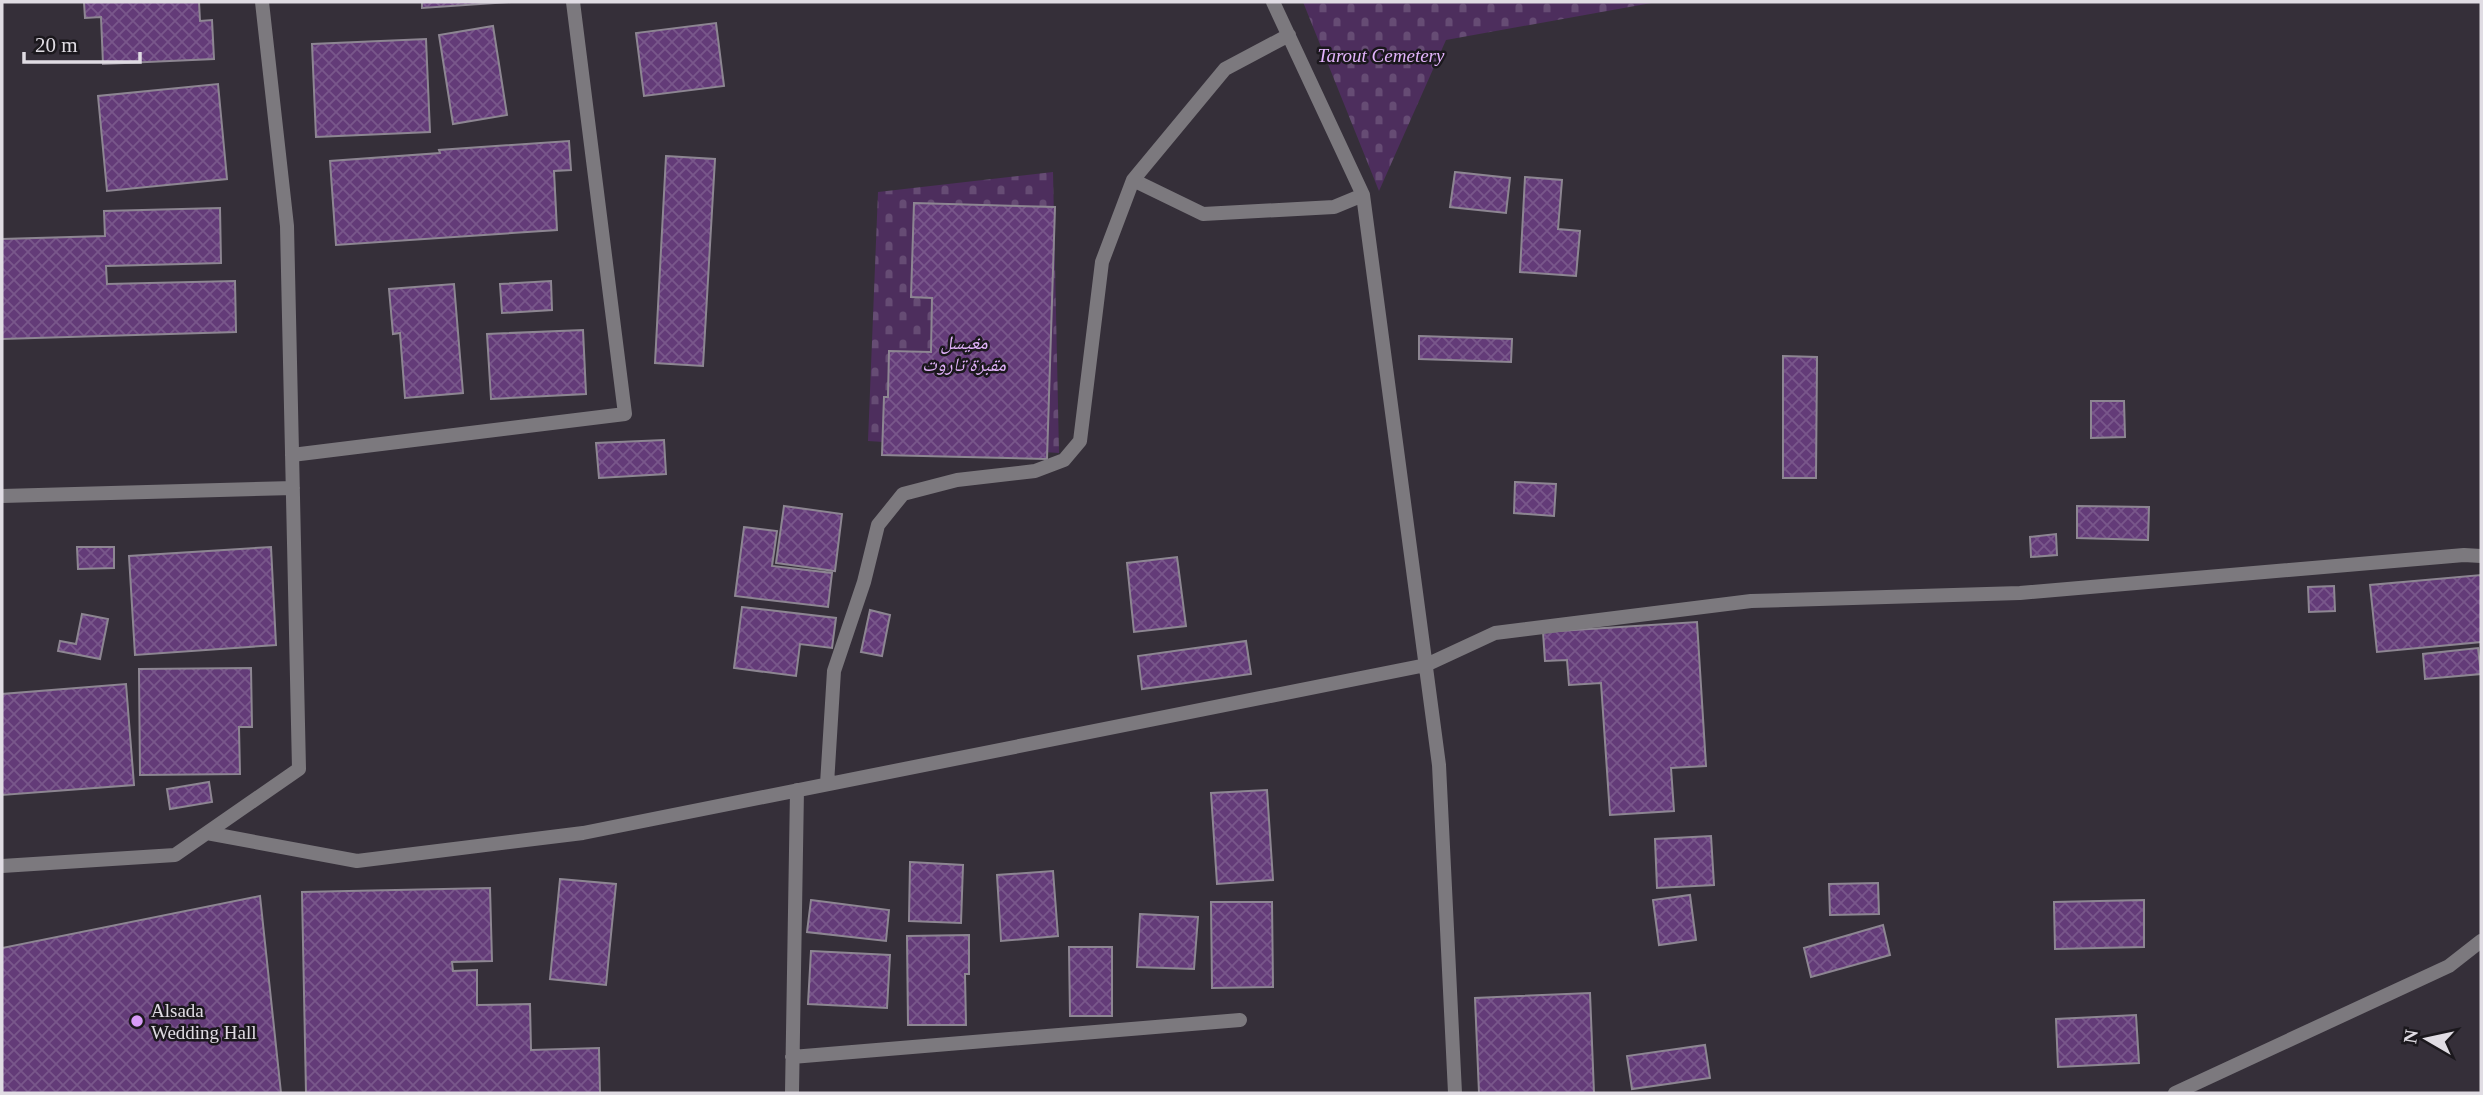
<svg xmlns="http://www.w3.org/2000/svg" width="2483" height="1095" font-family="'Times New Roman','Noto Naskh Arabic',serif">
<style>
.cemetery{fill:url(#cemetery-stones)}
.building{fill:url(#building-cross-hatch);stroke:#8d8692;stroke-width:2}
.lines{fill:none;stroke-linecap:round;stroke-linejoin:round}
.minor{stroke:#7c797e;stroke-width:14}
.poi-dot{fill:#d89bf8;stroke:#1b181d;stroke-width:2.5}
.labels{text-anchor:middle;stroke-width:5;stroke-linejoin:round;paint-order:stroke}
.park-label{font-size:19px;font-style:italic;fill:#e2b3fb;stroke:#1b181d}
.poi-label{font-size:19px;fill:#e0dce3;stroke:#1b181d;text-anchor:start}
</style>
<defs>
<pattern id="cemetery-stones" width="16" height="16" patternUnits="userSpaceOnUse" patternTransform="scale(1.75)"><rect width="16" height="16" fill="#4d2e5d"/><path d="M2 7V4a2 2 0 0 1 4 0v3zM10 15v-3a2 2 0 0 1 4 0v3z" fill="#664c74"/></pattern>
<pattern id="building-cross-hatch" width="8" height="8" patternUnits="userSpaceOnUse" patternTransform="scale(1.75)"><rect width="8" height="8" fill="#633b78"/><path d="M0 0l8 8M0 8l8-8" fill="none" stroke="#79578b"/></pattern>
</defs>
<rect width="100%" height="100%" fill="#352f39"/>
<path class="cemetery" d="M1303,2H1657L1446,40L1379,191Z
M1053,172L1059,453L868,441L878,192Z"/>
<path class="building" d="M84,2H199L200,21L212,20L214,59L103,64L101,17L85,18Z
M422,2H511L422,8Z
M716,23L724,86L644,96L636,33Z
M493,26L507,115L453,124L439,35Z
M426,39L430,132L316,137L312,44Z
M218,84L227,179L107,191L98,96Z
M569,141L571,170L554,171L557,230L336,245L330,161L440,153L439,150Z
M666,156L715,159L703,366L655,363Z
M1455,172L1510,178L1506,213L1450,207Z
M1525,177L1562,180L1558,229L1580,231L1576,276L1520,272Z
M914,203L1055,207L1047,459L882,455L884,397H888L889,351L931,352L932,298L911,297Z
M220,208L221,263L106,266L107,284L235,281L236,332L2,339V239L105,236L104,211Z
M551,281L552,310L502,313L500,284Z
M454,284L463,393L405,398L400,333L393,334L389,289Z
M583,330L586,394L491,399L487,334Z
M1419,336L1512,339L1511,362L1419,359Z
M1783,356L1817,357L1816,478H1783Z
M2091,401H2124L2125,437L2091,438Z
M664,440L666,474L599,478L596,443Z
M1515,482L1556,484L1554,516L1514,513Z
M784,506L842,514L835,571L776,563Z
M2077,506L2149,507L2148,540L2077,538Z
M744,527L777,531L772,566L832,573L828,607L735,596Z
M2056,534L2057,555L2031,557L2030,537Z
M77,547H114V568L78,569Z
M271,547L276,645L135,655L129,556Z
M1177,557L1186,626L1134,632L1127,563Z
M2481,575V642L2377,652L2370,585Z
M2334,586L2335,611L2309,612L2308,587Z
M742,607L836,618L832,648L800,644L796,676L734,668Z
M870,610L890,615L882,656L861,652Z
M82,614L108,619L100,659L58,651L60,641L76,644Z
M1697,622L1706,766L1671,768L1674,811L1610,815L1601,683L1569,685L1567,660L1545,661L1543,632Z
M1246,641L1251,674L1142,689L1138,656Z
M2478,648L2481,674L2425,679L2423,654Z
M251,668L252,727H239L240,774L140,775L139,669Z
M126,684L134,785L2,795V694Z
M209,782L212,802L170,809L167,789Z
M1267,790L1273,880L1217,884L1211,793Z
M1711,836L1714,885L1657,888L1655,839Z
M910,862L963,865L961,923L909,921Z
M1053,871L1058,936L1001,941L997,875Z
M560,879L616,884L606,985L550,979Z
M1878,883L1879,914L1830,915L1829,884Z
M490,888L492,961L452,962L453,971L477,970V1005L530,1004L531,1050L599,1048L600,1093H306L302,892Z
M1690,895L1696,940L1659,945L1653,900Z
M260,896L281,1093H2V948Z
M811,900L889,910L886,941L807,932Z
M2144,900V947L2055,949L2054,902Z
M1211,902H1272L1273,987L1212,988Z
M1140,914L1198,917L1194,969L1137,967Z
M1883,925L1890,955L1811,977L1804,948Z
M969,935V974H965L966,1025H908L907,936Z
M1069,947H1112V1016H1070Z
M811,951L890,955L887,1008L808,1004Z
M1590,993L1594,1093H1479L1475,998Z
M2136,1015L2139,1063L2058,1067L2056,1019Z
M1705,1045L1710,1078L1632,1089L1627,1056Z"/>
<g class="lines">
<path class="minor" d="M1273,2L1363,195L1439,765L1455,1093
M1133,180L1203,214L1334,207L1363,195
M292,455L625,414L573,2
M2,496L293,488
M827,784L834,671L864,582L878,525L903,494L957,480L1035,471L1064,460L1080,441L1102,262L1133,180L1225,69L1289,35
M207,833L357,861L583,833L1426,665L1495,633L1751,601L2020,593L2464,555L2481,556
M2,866L175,855L299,769L287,226L262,2
M792,1057L1240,1020
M792,1093L797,790
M2175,1093L2449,966L2481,941"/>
</g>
<circle class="poi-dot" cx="137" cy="1021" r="7"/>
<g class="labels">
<g class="park-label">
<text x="1381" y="62">Tarout Cemetery</text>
<text x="964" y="349">مغيسل<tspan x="964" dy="22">مقبرة تاروت</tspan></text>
</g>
<g class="poi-label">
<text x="151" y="1017">Alsada<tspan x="151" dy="22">Wedding Hall</tspan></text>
</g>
</g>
<rect width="2483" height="1095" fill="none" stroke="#e0dce3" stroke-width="7"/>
<g transform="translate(2427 1039) rotate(279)" stroke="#1b181d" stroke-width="5" paint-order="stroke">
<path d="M0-5L12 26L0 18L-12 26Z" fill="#e0dce3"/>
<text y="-10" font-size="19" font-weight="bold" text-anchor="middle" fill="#e0dce3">N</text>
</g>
<path d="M24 52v10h116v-10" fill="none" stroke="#e0dce3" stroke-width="3.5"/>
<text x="35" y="52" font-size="21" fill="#e0dce3" stroke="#1b181d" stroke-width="5" paint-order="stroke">20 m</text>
</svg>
